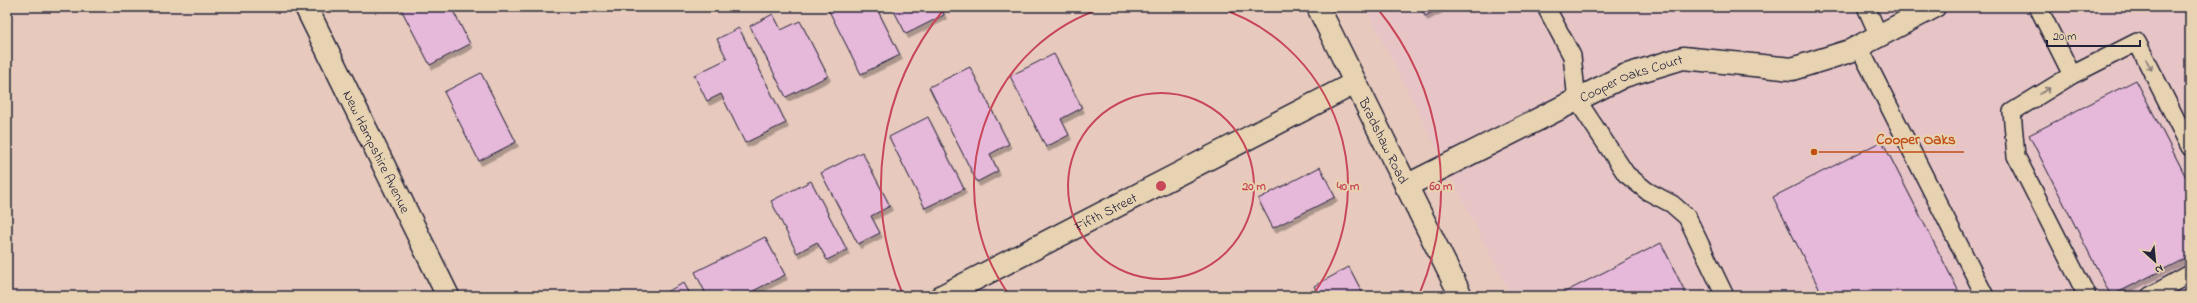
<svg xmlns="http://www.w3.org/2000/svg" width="2197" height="303" font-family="'Indie Flower',sans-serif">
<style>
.built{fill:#e7c5c6}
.building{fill:#e6b8da;stroke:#22223b;filter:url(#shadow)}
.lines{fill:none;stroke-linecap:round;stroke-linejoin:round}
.service-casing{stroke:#22223b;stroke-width:20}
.minor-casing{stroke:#22223b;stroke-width:25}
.tertiary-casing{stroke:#22223b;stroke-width:25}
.service{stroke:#e7d2b1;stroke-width:17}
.minor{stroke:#e7d2b1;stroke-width:22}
.tertiary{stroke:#e7d2b1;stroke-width:22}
.oneway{stroke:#847a76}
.ring{fill:none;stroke:#c84759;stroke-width:2}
.labels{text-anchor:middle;stroke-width:4;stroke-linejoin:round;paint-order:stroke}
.street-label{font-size:14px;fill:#22223b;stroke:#e7d2b1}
.centre{fill:#c84759;stroke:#e7d2b1;stroke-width:2}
.ring-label{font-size:12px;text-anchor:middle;font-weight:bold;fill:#c84759;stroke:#e7d2b1;stroke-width:4;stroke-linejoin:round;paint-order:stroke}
.leader{fill:none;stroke:#c04e15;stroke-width:1.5}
.callout-dot{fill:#c04e15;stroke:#e7d2b1;stroke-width:1.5}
.callout-label{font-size:15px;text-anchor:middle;font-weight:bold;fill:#c04e15;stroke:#e7d2b1;stroke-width:4;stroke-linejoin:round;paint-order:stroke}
</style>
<defs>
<filter id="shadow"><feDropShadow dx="2.5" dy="4.5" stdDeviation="0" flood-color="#0004"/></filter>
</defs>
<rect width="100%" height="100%" fill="#e7cabd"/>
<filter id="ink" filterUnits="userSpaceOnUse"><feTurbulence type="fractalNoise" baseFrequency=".025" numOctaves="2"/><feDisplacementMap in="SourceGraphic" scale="8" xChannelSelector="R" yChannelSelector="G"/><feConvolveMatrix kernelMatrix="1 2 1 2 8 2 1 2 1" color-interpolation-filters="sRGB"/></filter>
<g filter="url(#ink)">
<path class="built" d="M1365,7H2190V296H1511Z"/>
<path class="building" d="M400,7H451L470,44L430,65Z
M827,7H876L900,55L861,74Z
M892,7H941L944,15L906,34Z
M1420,7H1442L1425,16Z
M773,14L781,30L800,21L828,76L786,97L750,26Z
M739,28L786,123L745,143L721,94L707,101L694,75L727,59L717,39Z
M1054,54L1082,108L1061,119L1069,135L1046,147L1010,76Z
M970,67L1009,144L990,154L998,171L977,182L929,87Z
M481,73L516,142L479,161L444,92Z
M2136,80L2190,185V256L2111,296L2029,135Z
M928,117L964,189L925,208L889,137Z
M1882,141L1961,296H1823L1773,197Z
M862,152L890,206L871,216L880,233L858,244L821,173Z
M1320,167L1335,197L1273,228L1258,199Z
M811,181L847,250L827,260L817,242L797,253L771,201Z
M765,237L785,275L743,296H707L695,272Z
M1661,243L1687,296H1565L1563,293Z
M1349,267L1364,296H1319L1314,286Z
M684,283L691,296H658Z"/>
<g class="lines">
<defs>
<path id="service" d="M1546,7L1572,56L1577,100L1626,174L1647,191L1672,204L1687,217L1725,296
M1866,7L1879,36
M2038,7L2072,75
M1859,47L1985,296
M2087,296L2016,156L2012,112L2072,75L2137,42L2190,147
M2150,296L2190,274"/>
<g id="minor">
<path id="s1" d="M306,7L448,296"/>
<path id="s2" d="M1406,186L1624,76L1683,58L1792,69L1850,51L1934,7"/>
<path id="s3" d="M942,296L1355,83"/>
</g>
<g id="tertiary">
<path id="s4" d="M1318,7L1461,296"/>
</g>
</defs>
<use href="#service" class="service-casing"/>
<use href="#minor" class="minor-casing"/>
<use href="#tertiary" class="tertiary-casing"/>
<use href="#service" class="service"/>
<use href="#minor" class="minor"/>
<use href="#tertiary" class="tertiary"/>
</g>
<defs><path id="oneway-shaft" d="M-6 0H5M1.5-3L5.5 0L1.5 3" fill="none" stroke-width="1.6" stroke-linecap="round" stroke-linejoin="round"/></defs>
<g class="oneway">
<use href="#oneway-shaft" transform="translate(2149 65) rotate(63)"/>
<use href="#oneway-shaft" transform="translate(2045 91) rotate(-32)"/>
</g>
</g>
<g class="ring">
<circle cx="1161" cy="186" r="93"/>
<path d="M1010 296A187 187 0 0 1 1106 7M1216 7A187 187 0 0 1 1312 296"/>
<path d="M903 295A280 280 0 0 1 945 8M1377 8A280 280 0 0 1 1419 295"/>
</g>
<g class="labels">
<g class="street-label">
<text dy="5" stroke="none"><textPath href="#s2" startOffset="250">Cooper Oaks Court</textPath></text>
<text dy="5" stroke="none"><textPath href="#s4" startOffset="149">Bradshaw Road</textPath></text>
<text dy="5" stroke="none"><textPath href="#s1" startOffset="161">New Hampshire Avenue</textPath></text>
<text dy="5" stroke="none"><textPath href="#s3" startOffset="184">Fifth Street</textPath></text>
</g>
</g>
<circle cx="1161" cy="186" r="6" class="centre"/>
<g class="ring-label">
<text x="1254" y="190">20 m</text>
<text x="1348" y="190">40 m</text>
<text x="1441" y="190">60 m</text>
</g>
<path class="leader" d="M1814 152L1869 152H1964"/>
<circle class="callout-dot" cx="1814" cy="152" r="4"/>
<g class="callout-label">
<text x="1916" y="144">Cooper Oaks</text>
</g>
<rect width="2197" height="303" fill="none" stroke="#e7d2b1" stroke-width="24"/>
<rect x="12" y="12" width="2173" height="279" fill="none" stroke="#22223b" stroke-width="1.5" filter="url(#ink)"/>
<g transform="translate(2155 261) rotate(153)" stroke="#e7d2b1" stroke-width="3" paint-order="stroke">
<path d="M0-3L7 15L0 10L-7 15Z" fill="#22223b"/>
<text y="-6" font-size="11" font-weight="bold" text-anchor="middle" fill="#22223b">N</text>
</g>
<path d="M2047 40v6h93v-6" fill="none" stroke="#22223b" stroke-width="2"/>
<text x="2053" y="40" font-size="12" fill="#22223b" stroke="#e7d2b1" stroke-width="3" paint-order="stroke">20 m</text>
</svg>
